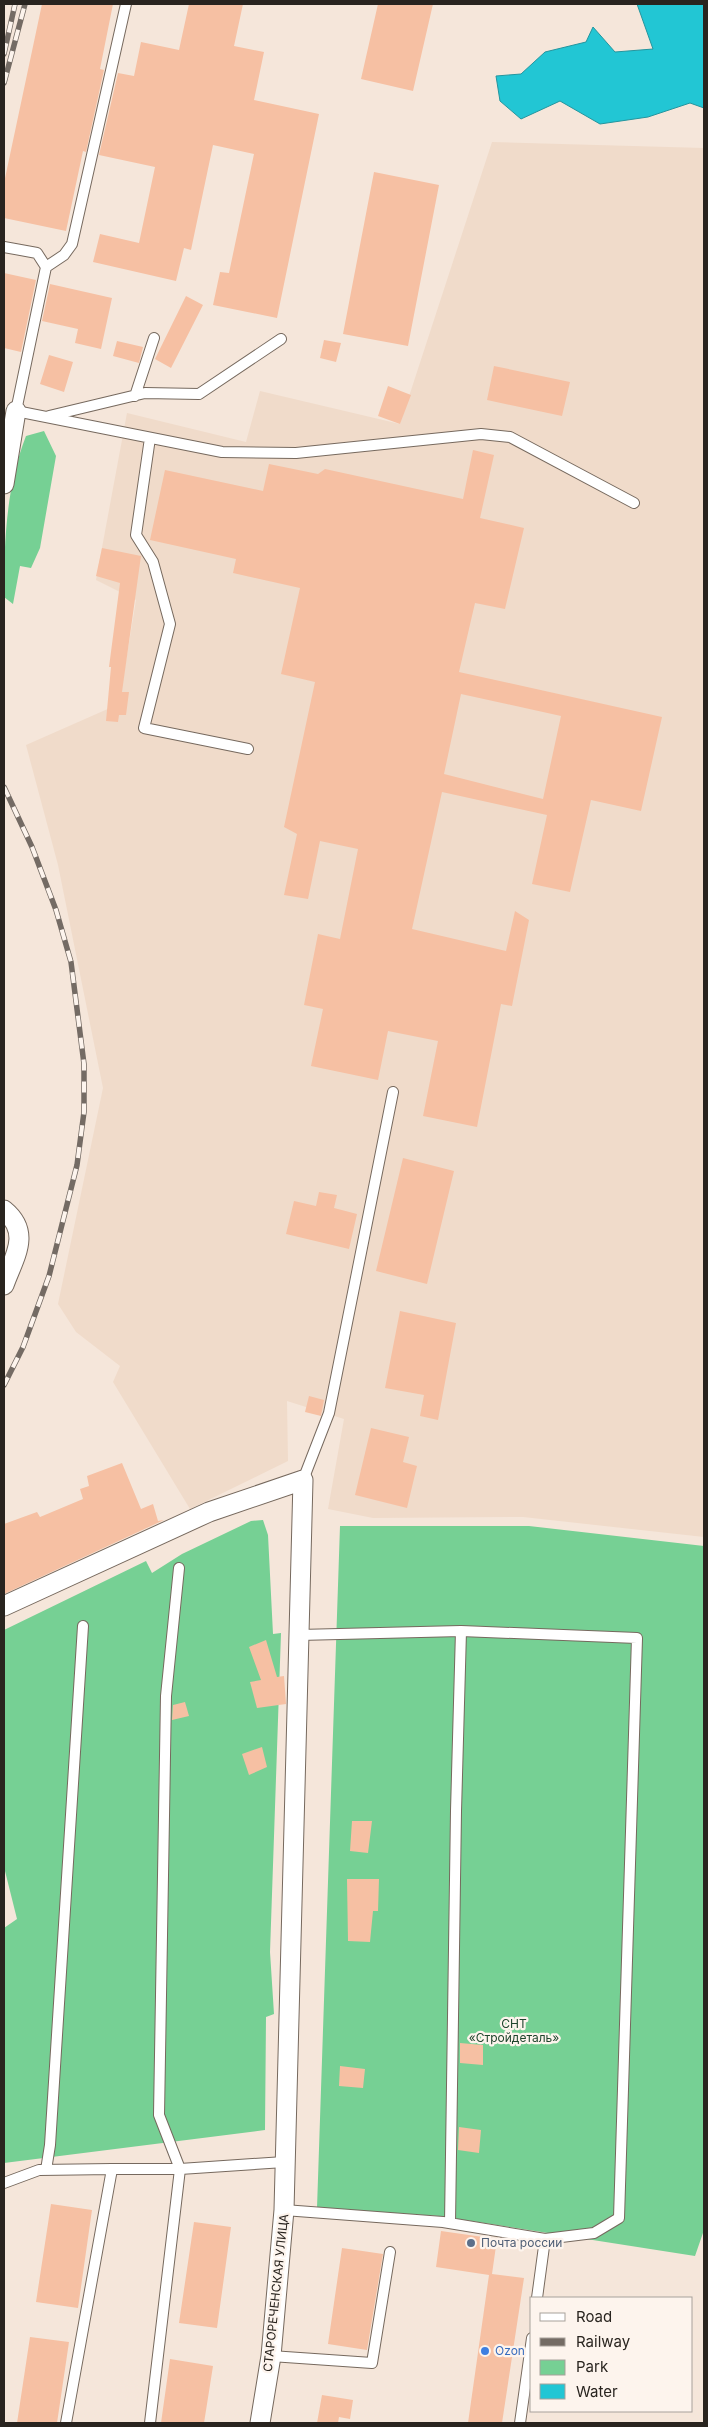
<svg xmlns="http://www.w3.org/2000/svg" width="708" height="2427" font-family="Inter,sans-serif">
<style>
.built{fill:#f0dbca}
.green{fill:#76d094}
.water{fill:#22c6d4;stroke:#24959e}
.building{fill:#f6c0a3;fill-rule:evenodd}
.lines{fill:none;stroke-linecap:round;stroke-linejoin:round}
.service-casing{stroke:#76695e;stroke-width:12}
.minor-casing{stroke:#76695e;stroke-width:21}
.service{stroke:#fff;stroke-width:10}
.minor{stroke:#fff;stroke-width:19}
.rail-casing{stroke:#746b64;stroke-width:5.5}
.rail{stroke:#fdf4ed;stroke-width:4;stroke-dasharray:11;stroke-linecap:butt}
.service-dot{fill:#5c6f8a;stroke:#fdf4ed;stroke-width:2}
.shop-dot{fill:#3f7fe0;stroke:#fdf4ed;stroke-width:2}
.labels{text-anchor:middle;stroke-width:4.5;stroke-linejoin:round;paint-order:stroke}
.park-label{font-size:12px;fill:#1e442c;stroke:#fdf4ed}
.service-label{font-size:12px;fill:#4e5e75;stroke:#fdf4ed;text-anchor:start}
.street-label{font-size:12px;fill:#29241f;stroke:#fdf4ed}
.shop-label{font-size:12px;fill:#366cbe;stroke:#fdf4ed;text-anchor:start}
</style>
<rect width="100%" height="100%" fill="#f5e6da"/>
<path class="built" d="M492,142L704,148V1537L523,1517L373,1518L328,1509L344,1419L287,1401L288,1461L190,1509L113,1382L120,1366L76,1332L58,1304L103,1088L58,865L26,745L119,704L136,600L96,580L127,413L246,442L260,391L400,424Z"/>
<path class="green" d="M44,431L56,456L40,548L31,568L20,566L13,604L4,597C4,543 6,487 26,436Z
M263,1520L268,1535L273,1634L281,1633L270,1952L274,2014L266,2017L265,2130L4,2163V1928L17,1919L4,1867V1630L146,1561L152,1573L182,1554L251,1521Z
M340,1526H529L704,1546V2230L695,2256L439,2216L317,2208Z"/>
<path class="water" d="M637,4H704V108L690,103L648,117L600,124L560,101L521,119L500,101L496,76L521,74L545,52L586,42L593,27L615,52L653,49Z"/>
<path class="building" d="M42,4H113L100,69L104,70L86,152L83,151L66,231L4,218V183Z
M189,4H243L234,46L264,52L254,100L319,114L277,318L213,305L220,272L229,273L254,154L213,145L191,250L184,248L176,281L93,262L100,234L139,243L155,167L99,155L118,73L134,76L141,42L179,50Z
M378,4H433L413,91L361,79Z
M374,172L439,185L408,346L343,334Z
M4,273L36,280L21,352L4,348Z
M50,284L112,298L101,349L75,343L78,329L42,321Z
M186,296L203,305L171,368L155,359Z
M324,340L341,343L336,362L320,358Z
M117,341L143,347L139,363L113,356Z
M49,355L73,362L64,392L40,384Z
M494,366L570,382L562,416L487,400Z
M388,386L411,395L400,424L378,416Z
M473,450L494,455L480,518L524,528L505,609L475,603L459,672L662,717L641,811L591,800L570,892L532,884L547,815L442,792L412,929L506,951L515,911L529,920L512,1006L501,1004L477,1127L423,1116L438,1041L388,1031L378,1080L311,1066L323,1009L304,1005L318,934L340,939L358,849L320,841L308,899L284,895L297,834L284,827L315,682L281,674L300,588L233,573L236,559L150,540L165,470L263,491L269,464L318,474L325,469L463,499ZM461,694L561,716L543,799L444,774Z
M102,548L141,556L122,692H129L126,715H119L118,722L106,721L111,667H109L120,583L96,576Z
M403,1158L454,1171L427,1284L376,1271Z
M319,1192L337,1195L334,1208L357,1214L349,1249L286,1234L294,1201L316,1206Z
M400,1311L456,1323L438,1420L420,1416L424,1395L385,1388Z
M309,1396L324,1400L321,1416L305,1412Z
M371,1428L409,1437L403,1462L417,1466L407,1508L355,1495Z
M122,1463L141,1509L153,1504L158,1521L164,1520L4,1594V1524L37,1512L40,1517L83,1499L80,1489L89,1486L87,1476Z
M266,1640L277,1677L284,1676L286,1704L257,1708L250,1682L261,1680L249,1647Z
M185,1702L189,1716L172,1720L173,1705Z
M262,1747L267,1767L249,1775L242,1754Z
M352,1821H372L368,1853L350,1851Z
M347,1879H379L378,1911H373L370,1942L348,1941Z
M460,2043L483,2045V2065L460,2063Z
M340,2066L365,2069L363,2088L339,2086Z
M459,2127L481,2130L479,2153L458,2150Z
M51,2204L92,2210L78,2308L36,2302Z
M194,2222L231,2227L217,2328L179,2323Z
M441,2231L497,2239L492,2274L524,2278L502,2423H468L489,2275L436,2267Z
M342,2248L383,2254L367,2350L328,2344Z
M30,2337L69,2342L57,2423H17Z
M170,2359L213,2366L204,2423H161Z
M322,2395L353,2400L350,2419L339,2417L338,2423H317Z"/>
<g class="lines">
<defs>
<path id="service" d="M4,247L37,253L46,267L16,411L222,452L296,453L481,434L510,437L634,503
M46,267L64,255L72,244L126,4
M135,396L154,338
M49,416L145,393L199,394L281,339
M150,438L136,535L153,562L170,624L144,728L248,749
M303,1480L329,1413L393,1092
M461,1631L637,1638L619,2218L594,2233L545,2239
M299,1635L461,1631L456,1811L450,2223
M46,2170L50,2145L83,1626
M4,2183L39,2170L112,2169
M284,2210L443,2222L545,2239L537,2298
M271,2356L372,2363L390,2252
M66,2423L112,2169H180L284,2162
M150,2423L180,2169L159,2115L166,1696L179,1568
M520,2423L532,2338"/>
<path id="minor" d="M4,484L16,411
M4,1210C32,1233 14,1257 4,1285
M4,1606L209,1512L303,1480L284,2210L271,2356L260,2423"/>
</defs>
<use href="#service" class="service-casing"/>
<use href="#minor" class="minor-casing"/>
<use href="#service" class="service"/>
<use href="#minor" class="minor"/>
<defs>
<path id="rail" d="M4,54L15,4
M4,83L25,4
M4,787L32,847L56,910L71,962L84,1064V1112L77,1165L49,1276L23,1347L4,1385"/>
</defs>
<use href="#rail" class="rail-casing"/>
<use href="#rail" class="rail"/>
</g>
<circle class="service-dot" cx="471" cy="2243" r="5"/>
<circle class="shop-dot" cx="485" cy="2351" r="5"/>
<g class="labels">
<g class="park-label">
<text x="514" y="2028">СНТ<tspan x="514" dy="14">«Стройдеталь»</tspan></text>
</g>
<g class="service-label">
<text x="481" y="2247">Почта россии</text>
</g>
<g class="street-label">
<text transform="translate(276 2293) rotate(-84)" y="4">СТАРОРЕЧЕНСКАЯ УЛИЦА</text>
</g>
<g class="shop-label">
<text x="495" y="2355">Ozon</text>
</g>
</g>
<rect width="708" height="2427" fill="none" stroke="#29241f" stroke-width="10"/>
<rect x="530" y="2297" width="162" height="115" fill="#fdf4ed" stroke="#a8a19b"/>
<rect x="540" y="2313" width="25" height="8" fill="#ffffff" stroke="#a8a19b"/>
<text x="576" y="2322" font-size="15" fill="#29241f">Road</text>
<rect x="540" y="2338" width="25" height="8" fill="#746b64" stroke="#a8a19b"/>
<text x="576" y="2347" font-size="15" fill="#29241f">Railway</text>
<rect x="540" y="2360" width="25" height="15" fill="#76d094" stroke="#a8a19b"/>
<text x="576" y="2372" font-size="15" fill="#29241f">Park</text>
<rect x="540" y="2384" width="25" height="15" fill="#22c6d4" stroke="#a8a19b"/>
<text x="576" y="2397" font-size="15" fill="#29241f">Water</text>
</svg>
